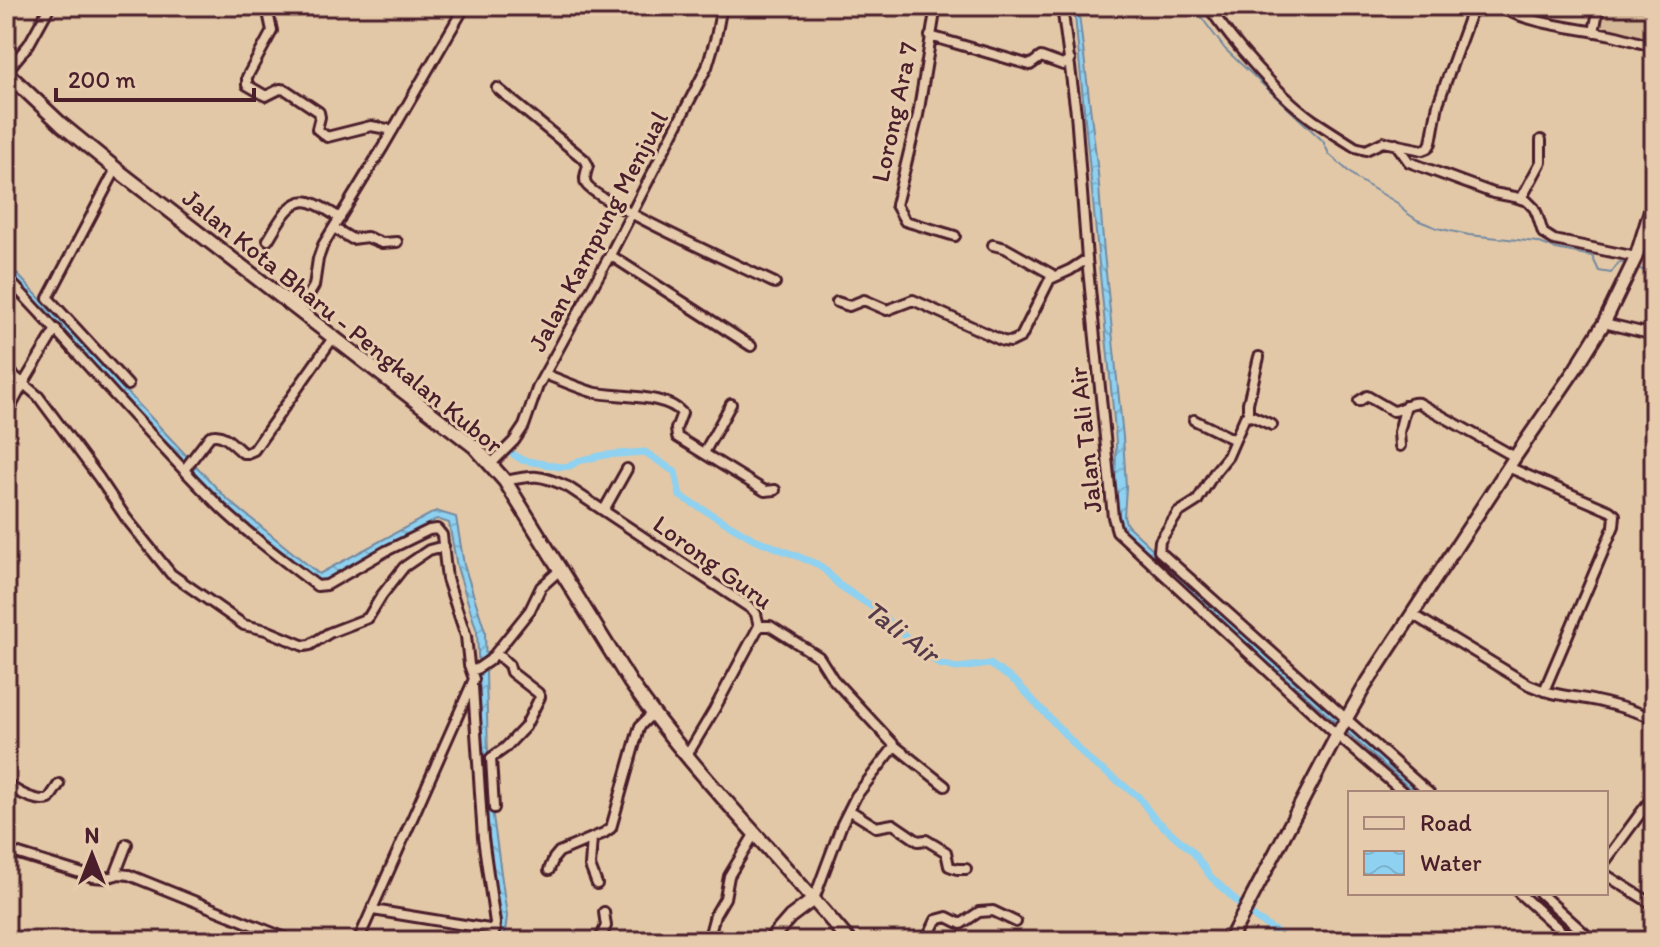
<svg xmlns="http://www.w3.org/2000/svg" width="1660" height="947" font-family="Itim,sans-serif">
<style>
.built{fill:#d5b998}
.water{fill:url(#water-waves);stroke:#738aa1;stroke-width:2}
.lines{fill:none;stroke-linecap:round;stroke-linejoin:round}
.stream{stroke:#738aa1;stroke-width:2}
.canal{stroke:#8ed1f0;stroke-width:7}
.street-casing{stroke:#4a1f2b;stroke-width:14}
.secondary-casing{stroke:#4a1f2b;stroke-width:17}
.primary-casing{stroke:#4a1f2b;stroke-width:18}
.street{stroke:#e6cbad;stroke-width:8}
.secondary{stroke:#e6cbad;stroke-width:11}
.primary{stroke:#e6cbad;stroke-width:12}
.labels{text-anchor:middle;stroke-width:6;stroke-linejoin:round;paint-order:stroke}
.street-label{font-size:26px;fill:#4a1f2b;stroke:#e6cbad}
.water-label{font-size:28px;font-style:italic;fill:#543a49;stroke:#e6cbad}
</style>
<defs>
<pattern id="water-waves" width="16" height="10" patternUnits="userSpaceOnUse" patternTransform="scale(2)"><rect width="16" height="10" fill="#8ed1f0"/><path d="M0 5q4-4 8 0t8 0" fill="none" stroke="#7cb3ce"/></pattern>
</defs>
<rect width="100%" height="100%" fill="#e3c8a7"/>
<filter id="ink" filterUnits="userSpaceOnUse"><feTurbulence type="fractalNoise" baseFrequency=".0125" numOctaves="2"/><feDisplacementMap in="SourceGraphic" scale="16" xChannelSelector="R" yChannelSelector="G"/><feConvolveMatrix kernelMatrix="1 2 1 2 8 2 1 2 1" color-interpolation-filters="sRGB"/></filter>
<g filter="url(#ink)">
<path class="built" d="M1602,6H1654V45L1597,31Z"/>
<path class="water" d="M1074,6H1078L1098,173L1104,253L1123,437L1126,487L1124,517L1127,525L1280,668L1423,793H1415L1145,553L1127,535L1121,527L1118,518L1115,496L1116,442L1112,398Z
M6,262L226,498L319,574L436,511L456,517L464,565L485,631L488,755L493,816L507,916L504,941H497L499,922L485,808L477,632L457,567L449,523L437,519L320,584L227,509L6,270Z"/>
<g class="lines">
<path class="stream" d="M1193,6L1225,49L1323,141L1329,154L1357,179L1399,204L1404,211L1417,220L1437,228L1469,235L1537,242L1556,249L1592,256L1599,271L1611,273L1619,262L1626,264
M1637,268L1654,274"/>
<path class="canal" d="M510,452L522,460L560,467L570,466L578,461L605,455L645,452L675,472L680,496L752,538L817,564L826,571L839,585L874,608L915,645L939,664L957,668L990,664L1016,682L1090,761L1138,796L1153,817L1193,852L1210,876L1251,915L1290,941"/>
<defs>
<path id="street" d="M270,6L268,12L272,31L247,77V85L266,96L280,89L286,90L319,112L320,117L317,129L327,137L371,126L393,130
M936,6L918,115L896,205L905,221L955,236
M1062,6L1076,113L1087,259L1113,517L1117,531L1337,735L1404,793
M1208,6C1233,43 1277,94 1313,120C1327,129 1341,138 1355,147L1366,150L1383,142L1423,150L1428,148L1431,143L1438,104L1470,15L1479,6
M1498,6C1533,25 1573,27 1612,35C1626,38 1640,43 1654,47
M1594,32L1599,6
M930,36L1030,65L1041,57L1063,65L1070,60
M6,72L29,44L50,6
M497,88L585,160L588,165C587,171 583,178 586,184C593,200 748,270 775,283
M1396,144L1409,162L1493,193L1515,197L1527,201L1534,208L1537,214L1543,233L1554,240L1636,257
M116,169L48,298L128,385
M1521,199L1541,162V140
M334,228L352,239L367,237L382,243L397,242
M268,240C277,226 290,196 310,202C321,205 331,213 340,218
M993,245L1005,248L1055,276
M610,255L751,346
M6,277C79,353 147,435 222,509C251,537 285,561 317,586L327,585L386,551L429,530L437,529L442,535L447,579L466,636L469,665L474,679L358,941
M837,302L849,306L864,300L887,310L913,300L1003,341L1011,342L1021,337L1050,279L1070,270L1087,259
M299,311L314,286L318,259L323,245L383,147L465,6
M1604,323L1654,335
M6,369L38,396L99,478L126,518L171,574L244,625L266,630L304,646L310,645L329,633L368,618L382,595L404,567L429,550L444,546
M545,374C560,380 576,387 592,392C617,398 665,393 682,413L676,429L677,437L765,491L775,490
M1359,401L1367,396L1393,411C1403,411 1408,401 1419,403L1515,457
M6,416L23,384L56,329
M1248,416V403L1259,357
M1194,420L1235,440
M1272,425L1252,416L1245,417L1228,456L1215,472L1197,501L1178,513L1160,541L1159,551L1429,793
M1400,446L1399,432L1406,405
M704,453L731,404
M491,464L514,441L524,426L538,386L610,255L707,67L716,37L722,6
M1508,467L1610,511L1615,515L1614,526L1544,691
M184,470L210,436C223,431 233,445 243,453H247L254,450L333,338
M505,481C534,475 540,474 568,487L753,610L756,614L759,626
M604,510L627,469
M1412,614L1529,685C1554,696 1566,695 1592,700C1612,704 1634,711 1654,718
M759,626H770L819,657L833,679L895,746L945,786
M472,670L477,669L490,660L530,610L541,587L560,570
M473,687L483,838L495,923L493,941
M686,757L714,710L759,626
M6,783C16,792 37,803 49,799L59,784
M494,808L491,758L505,748L525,727L540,697L538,693L511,672L509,665L496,653
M849,810L876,827L893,824L918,841L926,840L946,852L949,866L957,869H966
M592,838L590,866L597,884
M6,850L93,877L106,878L119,874L129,875L293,941
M1606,860L1654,795
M549,870L554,858L559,852L604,833L611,828L638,732L640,726L652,714
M115,875L127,844
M1606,875L1654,905
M1519,893L1572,941
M1540,893L1593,941
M814,899L842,824L856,796L895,746
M373,910L495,930
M599,941L606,926L604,912
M708,941L715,915L725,898L729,876L755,833
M926,941L936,920L947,917L961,924L979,912L993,911L1016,922"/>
<path id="secondary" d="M769,941L790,917L814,899
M1229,941L1337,735L1365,686L1515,457L1576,368L1604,323L1636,257L1654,199"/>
<path id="primary" d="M6,72L62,125L116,169L475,447L505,481L630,682C695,775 777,854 849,941"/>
</defs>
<use href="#street" class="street-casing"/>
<use href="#secondary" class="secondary-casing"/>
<use href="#primary" class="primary-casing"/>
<use href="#street" class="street"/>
<use href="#secondary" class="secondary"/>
<use href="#primary" class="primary"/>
</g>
</g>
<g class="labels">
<g class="street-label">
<text transform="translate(894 112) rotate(-78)" y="9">Lorong Ara 7</text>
<text transform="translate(598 231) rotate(-62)" y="9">Jalan Kampung Menjual</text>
<text transform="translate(343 321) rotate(39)" y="9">Jalan Kota Bharu - Pengkalan Kubor</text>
<text transform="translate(1085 440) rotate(-96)" y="9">Jalan Tali Air</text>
<text transform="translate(713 562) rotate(36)" y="9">Lorong Guru</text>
</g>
<g class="water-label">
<text transform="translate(902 631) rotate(37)" y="10">Tali Air</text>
</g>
</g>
<rect width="1660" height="947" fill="none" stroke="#e6cbad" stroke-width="32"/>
<rect x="16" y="16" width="1628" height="915" fill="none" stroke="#4a1f2b" stroke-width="3" filter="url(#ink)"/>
<rect x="1348" y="791" width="260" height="104" fill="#e6cbad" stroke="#a88679" stroke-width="2"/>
<rect x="1364" y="817" width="40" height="12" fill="#e6cbad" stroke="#a88679" stroke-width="2"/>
<text x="1420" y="831" font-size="24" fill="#4a1f2b">Road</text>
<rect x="1364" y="851" width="40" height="24" fill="url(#water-waves)" stroke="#a88679" stroke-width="2"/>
<text x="1420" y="871" font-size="24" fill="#4a1f2b">Water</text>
<g transform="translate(92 855)" stroke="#e6cbad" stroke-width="6" paint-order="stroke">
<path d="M0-6L14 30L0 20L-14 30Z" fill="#4a1f2b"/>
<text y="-12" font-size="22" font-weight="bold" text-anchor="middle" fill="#4a1f2b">N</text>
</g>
<path d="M56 88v12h198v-12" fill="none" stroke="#4a1f2b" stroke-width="4"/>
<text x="68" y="88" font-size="24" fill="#4a1f2b" stroke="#e6cbad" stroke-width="6" paint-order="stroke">200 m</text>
</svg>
